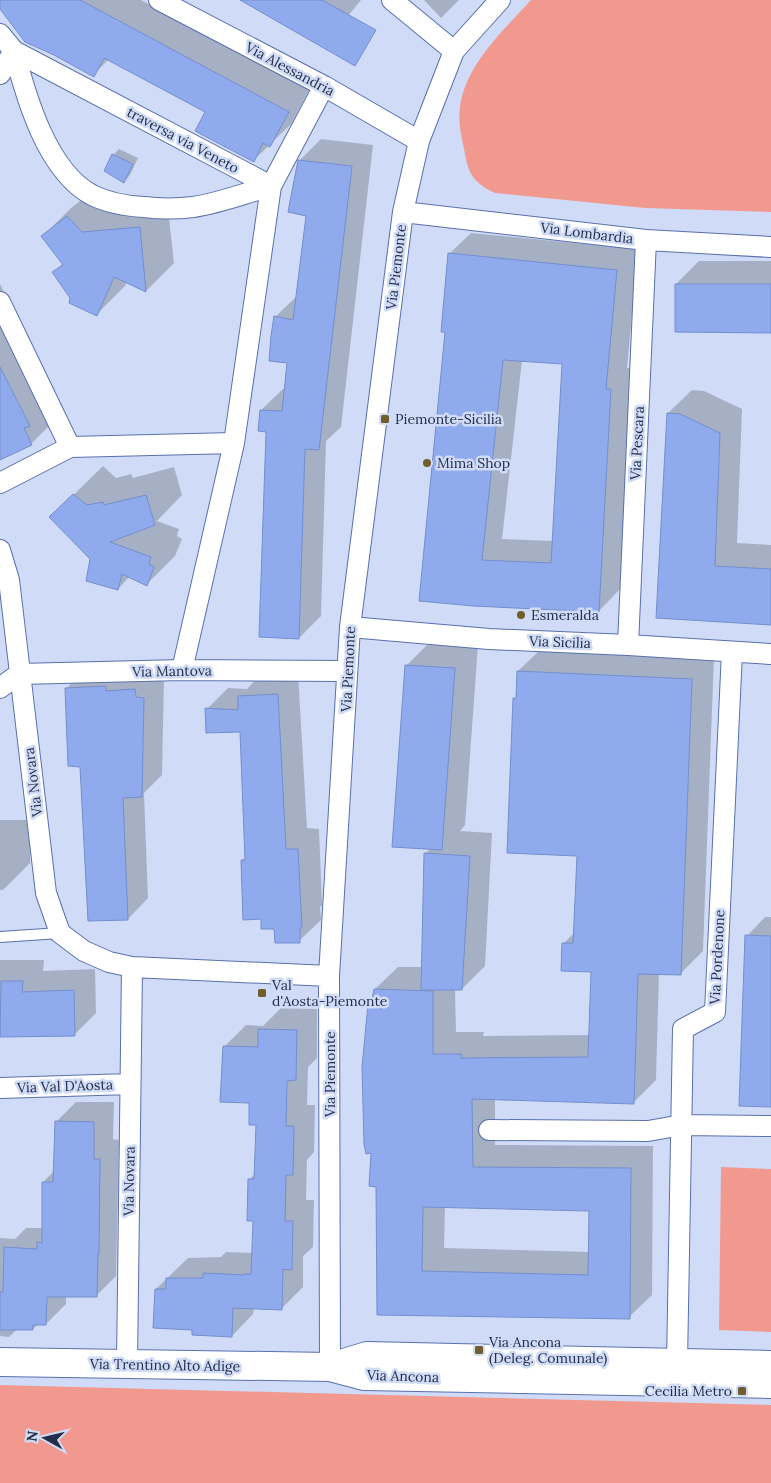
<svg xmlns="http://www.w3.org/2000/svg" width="771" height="1483" font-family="Lora,serif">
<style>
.green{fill:#f2998f}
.shadow{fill:#0003;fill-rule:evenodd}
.building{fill:#90abed;stroke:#748ecd;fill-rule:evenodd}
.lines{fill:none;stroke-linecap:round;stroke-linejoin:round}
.lane-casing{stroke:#5870ad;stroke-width:12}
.street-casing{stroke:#5870ad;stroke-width:22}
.secondary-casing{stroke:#5870ad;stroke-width:30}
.lane{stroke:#fff;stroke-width:10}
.street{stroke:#fff;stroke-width:20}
.secondary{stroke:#fff;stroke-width:28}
.poi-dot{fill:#725d2d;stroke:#d0dcf7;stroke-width:2}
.labels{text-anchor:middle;stroke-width:5;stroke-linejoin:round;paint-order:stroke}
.street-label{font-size:14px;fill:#232e48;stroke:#d0dcf7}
.poi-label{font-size:14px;fill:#232e48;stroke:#d0dcf7;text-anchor:start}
</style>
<rect width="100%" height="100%" fill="#d0dcf7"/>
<path class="green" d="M531,0H771V212L645,208L495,193C472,182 468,173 464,149C461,135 458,122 460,107C466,64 503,31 531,0Z
M721,1167L771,1169V1332L719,1330Z
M0,1385L771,1405V1483H0Z"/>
<path class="shadow" d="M0,0H141L309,90L291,124L254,160L207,112L109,59L93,75L0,5Z
M243,0H361L344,21Z
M424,0H459L441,18Z
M321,139L373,145L341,427L326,441L321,616L299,638L267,431L261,410L283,389H286L288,362L275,317L298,295L307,214L300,160Z
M119,149L138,158L130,175L124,181L113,155Z
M95,189L110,204L167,200L174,263L146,291L127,282L124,287L96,315L71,297L54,272L63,263L43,236L71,208Z
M471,233L638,249L627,368H632L620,589L599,611L474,604L447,331L449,254ZM522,360L563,363L554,541L502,539Z
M699,261H771V332L676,284Z
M0,284L16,317L52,423L31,444L0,459Z
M692,390L704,391L742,409L737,543L771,545V624L657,617L668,413Z
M103,466L116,478L131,474L133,478L174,467L182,495L157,521L179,529L177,536L182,539L175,556L147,584L130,576L118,589L92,559L51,517Z
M429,643L478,645L465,825L460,831L492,833L485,966L462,989H455L456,1032H484L483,1036L590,1035L593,971L564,943L575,932L578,855L515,698L518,695V671L541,649L714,656L703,951L680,974L659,973L656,1080L633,1103L495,1099V1145L653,1146L652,1295L629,1317L378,1314V1186L372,1152L369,1004L373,1000L375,989L398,967H423L426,853L431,848L406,666ZM445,1206L591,1210L590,1252L444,1248Z
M86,668L164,678L162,775L144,793L148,898L128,919L82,766L66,689Z
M298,673L307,828L319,829L322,905L320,907L321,920L299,941L275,927L262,918L242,861L246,857L241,731L207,709L228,688L247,689L260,675Z
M0,820H30V863L3,890H0Z
M765,917H771V1105L747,936Z
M0,960H44L43,971L95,969L96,1013L75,1034L0,1036Z
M281,1008L317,1009V1058L308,1067L307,1105H315L314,1152L307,1160L306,1200H314L313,1247L303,1256V1287L281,1309L254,1308L253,1314L232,1336L193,1328L156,1289L188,1258L221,1257L226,1252L253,1253L254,1220L250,1179L255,1174L257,1124L251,1102L224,1047L246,1025L263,1026Z
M76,1102H114L113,1139L119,1140L116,1276L96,1296H66V1304L46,1324H38L33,1329H17L9,1337L0,1336V1238L15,1239L26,1228H43V1182L55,1170L56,1122Z"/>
<path class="building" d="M0,0H80L289,112L270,147L263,143L254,162L195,131L205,112L104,58L94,77L54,55L25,42L0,9Z
M240,0H322L376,30L355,66Z
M112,154L133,164L124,183L104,171Z
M298,160L352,166L319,450L305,449L299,639L259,637L266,432L258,431L260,410L282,411L287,363L269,361L271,336L274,316L293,320L306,216L288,212Z
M67,216L82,232L140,227L146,292L114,277L97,316L69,303L70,298L52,272L63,265L41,236Z
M448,253L617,270L606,389H611L599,612L473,606L419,601L445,332H441ZM503,360L562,364L551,563L482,560Z
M675,284H771V333L675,332Z
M0,367L30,426L24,428L32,445L0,460Z
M667,413L680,414L720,433L715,566L771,569V625L656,618Z
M73,494L87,505L103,502L104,505L146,495L155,525L110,542L151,557L149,564L154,567L147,586L122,574L118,590L86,581L90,559L49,517Z
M405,665L455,668L442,850L392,847Z
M517,671L692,679L681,975L638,974L634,1104L472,1099L473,1167L631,1168L630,1319L377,1315L376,1187L369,1186L371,1153L366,1154L364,1144L362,1067L368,1004H371L374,989L433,991V1054H462L461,1058L588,1057L591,972L561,971L562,943H573L577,856L507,853L513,698H516ZM423,1207L589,1211L588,1275L422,1271Z
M106,686V691L135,689L136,697L144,698L142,797L123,798L128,920L88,921L80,767L68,766L65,688Z
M278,694L286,849H298L302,928H300V943H275L274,929H261V919L243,920L241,860H245L240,732L206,733L205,708L238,710V696Z
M424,853L470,856L462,990H421Z
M745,935L771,936V1107L739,1106Z
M1,981H23L22,992L74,990L75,1036L0,1037Z
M258,1029L297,1030L296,1080L287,1081L286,1126H294L293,1175H286L285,1221H293L292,1270L283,1269L282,1310L233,1308L232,1337L192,1335V1330L153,1328L155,1289H166V1278H203V1273L245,1275V1274H251L253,1221H247L248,1179H254L256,1125H249V1103L220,1102L223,1046L258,1047Z
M55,1121L94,1122V1159H100L99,1254H98L97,1297H47L46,1325H33V1330H0V1292H3L4,1247L37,1249V1242L42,1243V1182H53Z"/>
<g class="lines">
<defs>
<path id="lane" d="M0,937L60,933"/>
<path id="street" d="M159,0L324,86L419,141
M392,0L454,51
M0,34L14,51L271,186L324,86
M14,51C26,97 47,171 92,195C108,203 126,206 144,207C160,209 177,209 193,207C220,203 245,193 271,186L234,443L182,670
M0,74L14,51
M403,212L646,240L771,247
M0,302L70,447
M0,483L70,447L234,443
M0,550L9,580L46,893L60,933L84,951L109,962L132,967L329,976
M350,627L489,639L628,645L771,654
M628,645L646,240
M0,688L19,674L182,670L347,671
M0,1088L130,1084
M489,1130L648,1131L682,1125L771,1126
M677,1363L683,1029L715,1012L732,652
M127,1365L132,967
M330,1367L329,976L350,627L403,212L419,141L454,51L500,0"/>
<path id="secondary" d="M0,1362L330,1367L364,1376L771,1384
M331,1367L367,1356L771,1365"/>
</defs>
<use href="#lane" class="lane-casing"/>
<use href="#street" class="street-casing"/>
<use href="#secondary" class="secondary-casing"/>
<use href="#lane" class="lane"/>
<use href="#street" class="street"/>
<use href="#secondary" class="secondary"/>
</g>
<g class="poi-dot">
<rect x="380" y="414" width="10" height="10" rx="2.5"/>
<circle cx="427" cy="463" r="5"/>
<circle cx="521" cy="615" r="5"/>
<rect x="257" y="988" width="10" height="10" rx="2.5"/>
<rect x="474" y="1345" width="10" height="10" rx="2.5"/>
<rect x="737" y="1386" width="10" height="10" rx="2.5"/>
</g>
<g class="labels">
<g class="street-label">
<text transform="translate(290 69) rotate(28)" y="5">Via Alessandria</text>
<text transform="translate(183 140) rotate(28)" y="5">traversa via Veneto</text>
<text transform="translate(587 233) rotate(7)" y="5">Via Lombardia</text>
<text transform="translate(396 267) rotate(-83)" y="5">Via Piemonte</text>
<text transform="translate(637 443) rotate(-87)" y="5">Via Pescara</text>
<text transform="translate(560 642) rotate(2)" y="5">Via Sicilia</text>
<text transform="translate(348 669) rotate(-87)" y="5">Via Piemonte</text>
<text transform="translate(172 671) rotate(-1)" y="5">Via Mantova</text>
<text transform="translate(33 782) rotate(-97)" y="5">Via Novara</text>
<text transform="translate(717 957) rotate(-87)" y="5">Via Pordenone</text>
<text transform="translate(330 1074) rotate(-90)" y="5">Via Piemonte</text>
<text transform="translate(65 1086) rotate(-2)" y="5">Via Val D'Aosta</text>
<text transform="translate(129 1181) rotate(-89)" y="5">Via Novara</text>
<text transform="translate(165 1365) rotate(1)" y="5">Via Trentino Alto Adige</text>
<text transform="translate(403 1376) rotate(2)" y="5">Via Ancona</text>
</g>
<g class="poi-label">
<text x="395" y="424">Piemonte-Sicilia</text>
<text x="437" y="468">Mima Shop</text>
<text x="531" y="620">Esmeralda</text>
<text x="272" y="990">Val<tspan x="272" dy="16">d'Aosta-Piemonte</tspan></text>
<text x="489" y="1347">Via Ancona<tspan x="489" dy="16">(Deleg. Comunale)</tspan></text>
<text x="732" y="1396" text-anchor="end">Cecilia Metro</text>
</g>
</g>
<g transform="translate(45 1438) rotate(278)" stroke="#d0dcf7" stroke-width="4" paint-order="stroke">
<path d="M0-4L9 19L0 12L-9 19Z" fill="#232e48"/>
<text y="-8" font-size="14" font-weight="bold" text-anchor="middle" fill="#232e48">N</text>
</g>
</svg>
